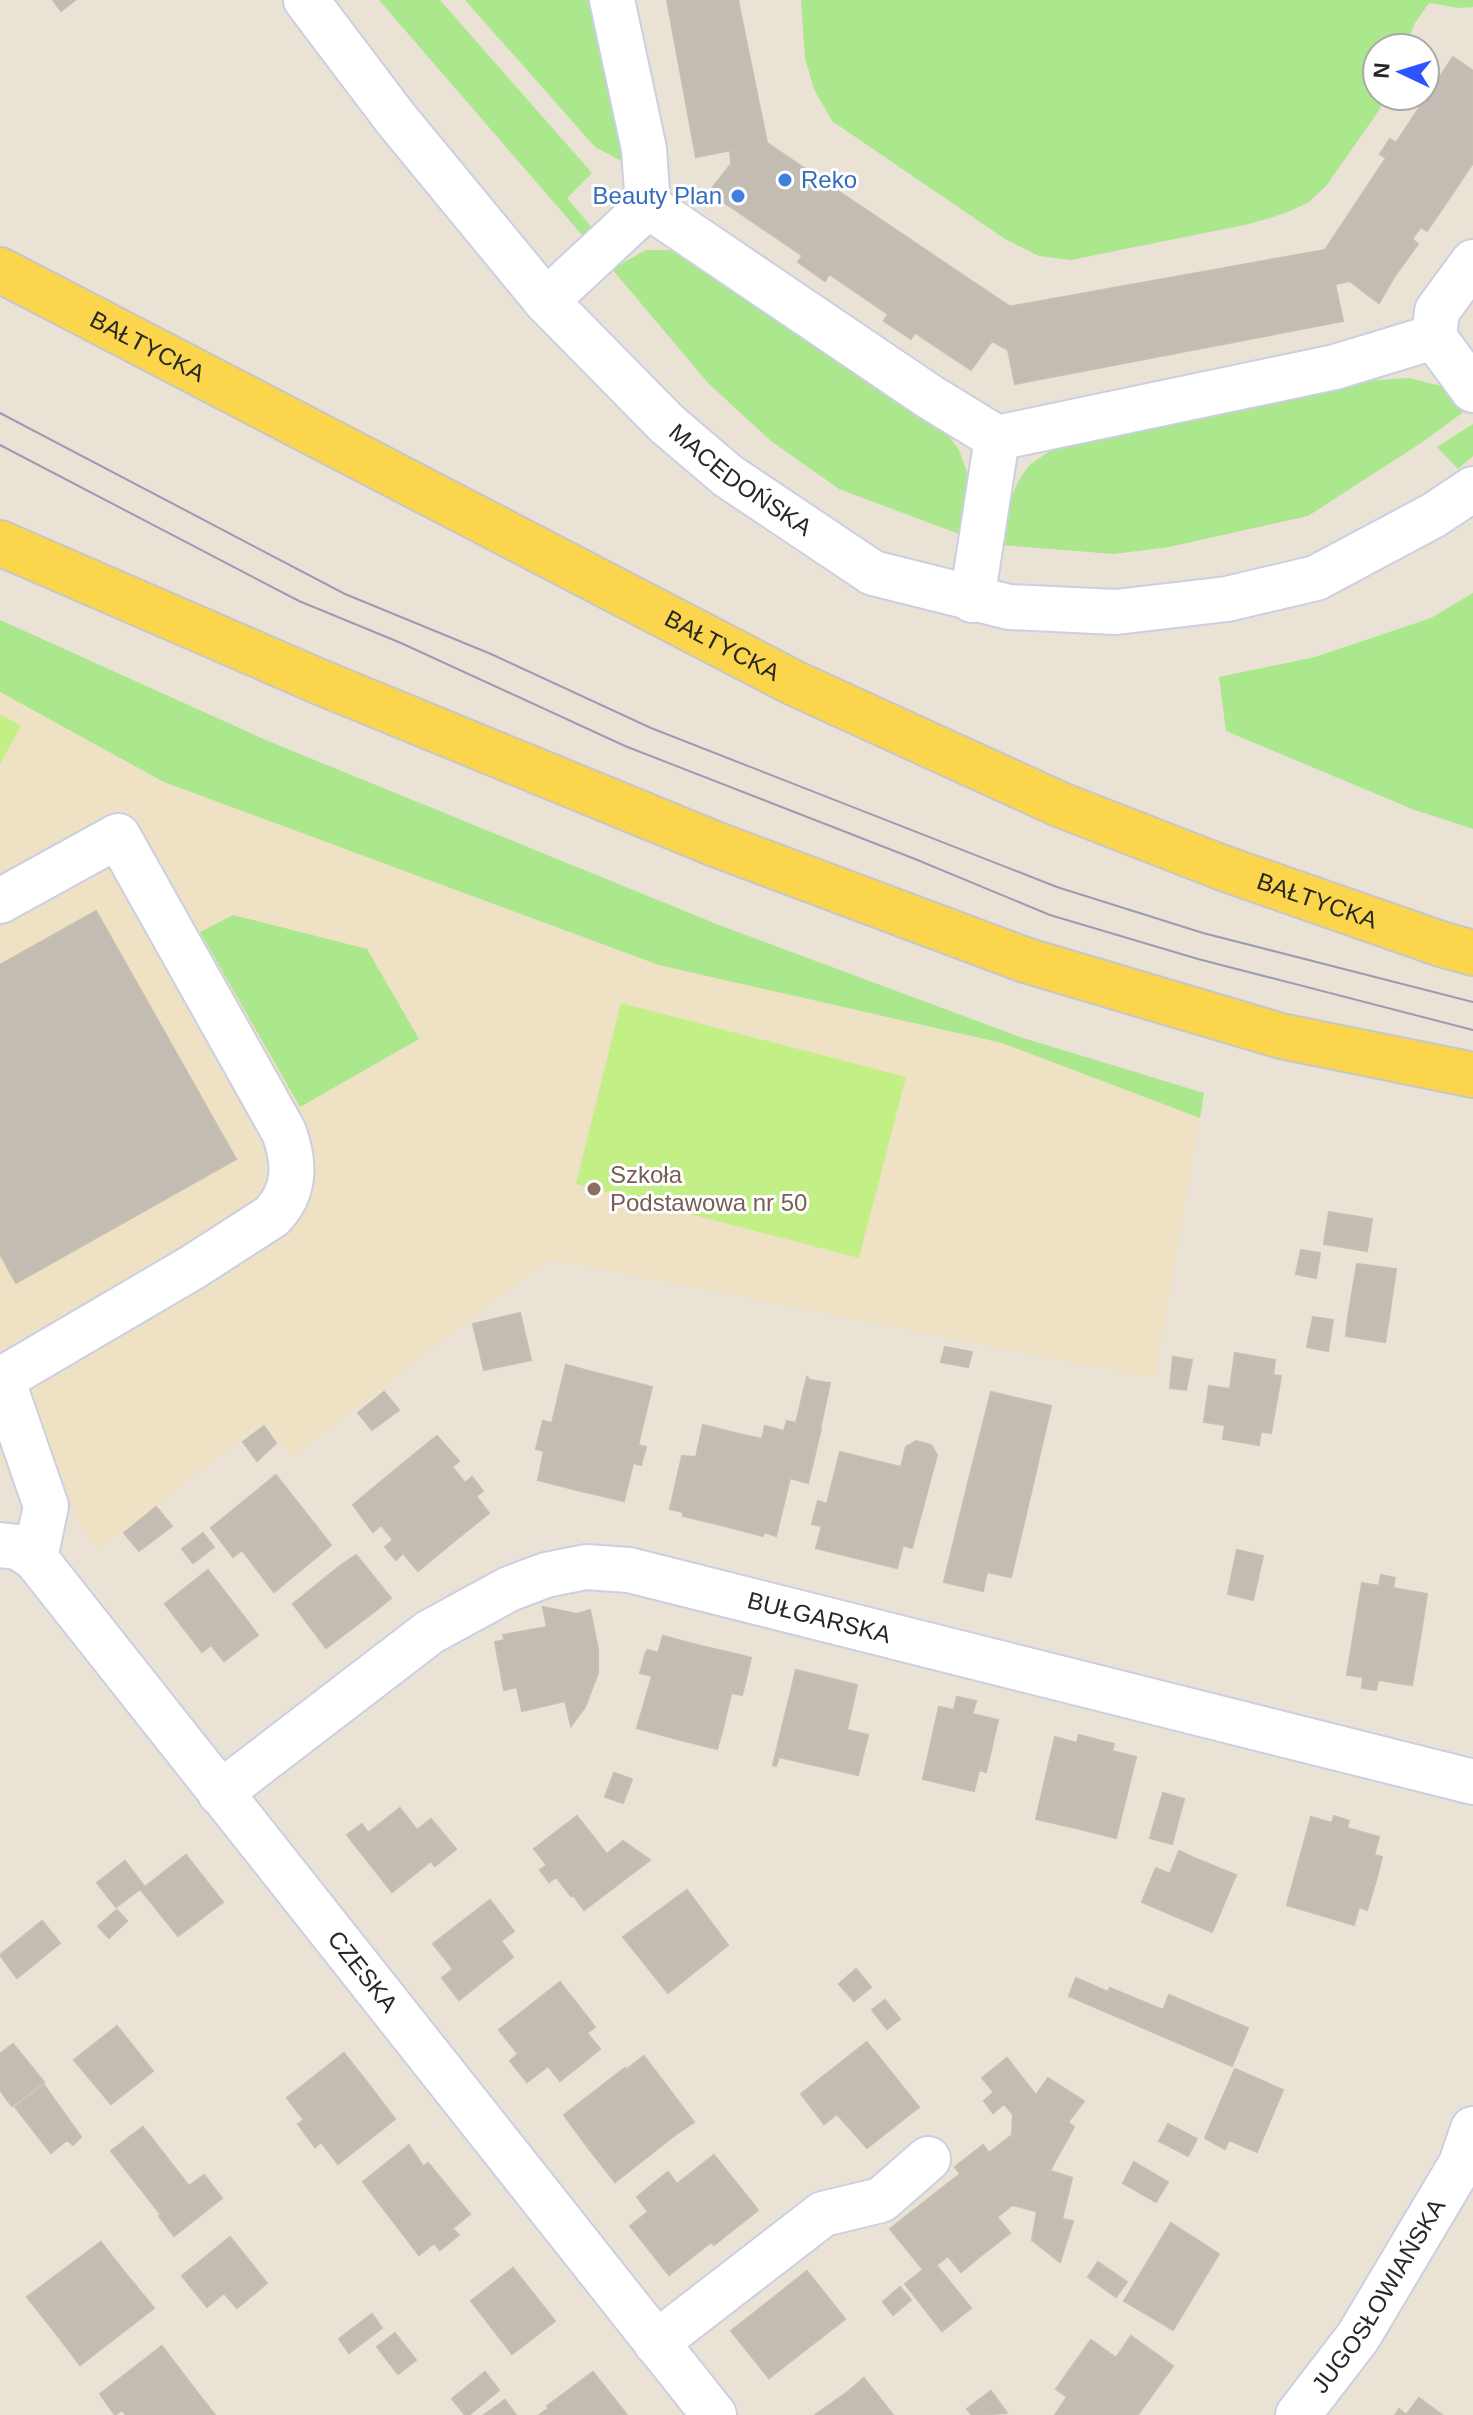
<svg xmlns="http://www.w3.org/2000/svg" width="1473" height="2415" font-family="Arial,sans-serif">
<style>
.education{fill:#efe1c3}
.green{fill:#aae78d}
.pitch{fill:#c2f087}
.building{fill:#c2bcb3;stroke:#c6beb0;stroke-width:2}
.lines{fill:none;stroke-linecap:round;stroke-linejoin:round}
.minor-casing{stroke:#cbcfe2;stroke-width:48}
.major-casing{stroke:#c7c7c7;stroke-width:48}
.minor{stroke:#fff;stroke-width:44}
.major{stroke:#fbd54b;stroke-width:44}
.tram{stroke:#999cb3;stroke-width:2}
.shop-dot{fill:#3f7fe0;stroke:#fff;stroke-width:3}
.education-dot{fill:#8d6e63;stroke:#fff;stroke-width:3}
.labels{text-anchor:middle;stroke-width:6;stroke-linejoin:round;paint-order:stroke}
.shop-label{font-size:24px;fill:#366cbe;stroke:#fff;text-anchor:start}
.street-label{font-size:24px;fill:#272727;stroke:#fff}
.education-label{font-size:24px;fill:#785e54;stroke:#fff;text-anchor:start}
</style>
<rect width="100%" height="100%" fill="#ebe2d6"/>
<path class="education" d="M0,692L164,782L659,965L1002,1043L1200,1118L1155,1379L549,1259L292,1457L264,1422L97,1551L64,1496L31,1515L0,1463Z"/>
<path class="green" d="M379,0H440L592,173L567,198L596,232L588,242Z
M465,0H596L631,166L595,147Z
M801,0H1473V7L1459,8L1429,3L1415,23L1404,48H1377V96H1385L1380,109L1326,186L1309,202L1286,213L1249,224L1071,260L1039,256L1005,239L832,121L814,89L805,58Z
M646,250H670L946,432L959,450L976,497L970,538L839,489L771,441L708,383L612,269Z
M1410,378L1456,390L1473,405L1421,443L1308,516L1169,547L1114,554L1001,545C1004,518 1010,490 1028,467C1035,460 1046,454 1054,448L1376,380Z
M1473,424V456L1458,469L1437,447Z
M1473,593V829L1412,809L1226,731L1219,677L1315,657L1431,618Z
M0,620L268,741L719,925L1020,1037L1204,1093L1200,1118L1002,1043L659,965L164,782L0,692Z
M233,915L367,949L419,1039L300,1107L200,932Z"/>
<path class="pitch" d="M0,714L21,726L0,764Z
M621,1003L906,1077L859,1258L576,1184Z"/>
<path class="building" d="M53,0H75L61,11Z
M667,0H738L767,143L696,157Z
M1453,57L1473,71V163L1427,231L1421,227L1412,239L1418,244L1394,277L1387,273L1372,298L1350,281L1335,284L1343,321L1015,384L1008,350L992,341L971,370L935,346L976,284L1009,306H1013L1325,250Z
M1390,139L1396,143L1386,158L1380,154Z
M767,143L976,284L935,346L709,192L731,164L730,151Z
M803,255L829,274L825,281L798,262Z
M1387,273L1394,277L1379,303L1372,298Z
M888,314L915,332L911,339L884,321Z
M96,911L236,1159L16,1283L0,1254V965Z
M1329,1212L1372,1219L1367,1251L1324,1244Z
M1301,1250L1320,1253L1316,1278L1296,1274Z
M1357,1264L1396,1269L1388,1324L1348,1318Z
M520,1313L531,1360L484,1370L473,1324Z
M1313,1317L1333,1320L1328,1351L1307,1347Z
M1348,1318L1388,1324L1385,1342L1346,1336Z
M945,1347L972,1352L968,1367L941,1362Z
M1235,1353L1275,1360L1273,1375L1281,1376L1271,1433L1225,1425Z
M1173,1357L1192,1360L1186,1390L1170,1388Z
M566,1365L608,1376L581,1491L538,1480L544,1451L536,1449L543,1421L552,1423Z
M608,1376L652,1387L638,1445L646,1447L641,1465L633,1463L624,1501L581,1491Z
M807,1377L810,1380L830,1383L820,1429L796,1423Z
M1209,1386L1230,1389L1225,1425L1204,1422Z
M384,1392L399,1410L372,1430L358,1413Z
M991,1392L1051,1406L1030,1497L968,1483Z
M787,1421L821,1429L808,1483L790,1478L776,1536L764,1532L763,1536L721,1525L743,1435L762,1439L765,1426L784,1431Z
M703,1425L743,1435L721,1525L683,1516V1512L670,1509L682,1456L696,1457Z
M1225,1425L1261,1431L1259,1445L1223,1439Z
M264,1426L276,1443L257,1461L243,1442Z
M437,1436L459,1461L452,1467L465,1483L472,1477L483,1491L476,1496L489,1513L453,1542L395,1470Z
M916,1441L931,1445L937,1455L912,1548L903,1545L897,1568L856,1558L880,1462L901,1467L906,1447Z
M840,1452L880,1462L856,1558L816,1548L822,1526L812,1524L818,1501L827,1504Z
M395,1470L453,1542L418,1571L403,1553L396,1560L385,1547L393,1540L381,1525L373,1532L353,1505Z
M276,1475L331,1545L274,1592L242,1550L233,1557L211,1528Z
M968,1483L1030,1497L1011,1577L987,1572L983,1591L944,1582Z
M156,1507L172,1526L139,1551L124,1533Z
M203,1533L214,1547L193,1563L182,1549Z
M1237,1550L1263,1556L1253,1600L1228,1594Z
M356,1555L391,1598L375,1611L340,1566Z
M340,1566L375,1611L326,1648L293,1604Z
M208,1570L258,1635L224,1661L211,1645L202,1652L165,1604Z
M1381,1575L1395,1578L1393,1588L1427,1594L1420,1639L1355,1626L1362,1583L1379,1586Z
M543,1607L577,1614L590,1610L598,1649V1673L585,1707L571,1726L565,1701L522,1711L517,1687L504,1690L495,1642L505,1640L503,1635L547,1627Z
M1355,1626L1420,1639L1412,1685L1378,1680L1376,1690L1362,1688L1363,1677L1347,1675Z
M663,1636L701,1646L677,1739L637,1728L652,1676L640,1673L646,1652L648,1650L658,1653Z
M701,1646L740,1655L723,1728L682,1718Z
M740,1655L751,1658L742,1695L731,1693Z
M796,1670L857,1685L847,1730L868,1735L858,1775L779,1757L776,1766L773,1765Z
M957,1697L976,1701L972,1714L998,1720L986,1772L979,1770L974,1791L923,1779L939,1707L954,1710Z
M682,1718L723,1728L717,1749L677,1739Z
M1079,1735L1098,1740L1076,1828L1036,1819L1055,1737L1077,1743Z
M1098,1740L1114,1744L1112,1751L1136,1757L1116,1838L1076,1828Z
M614,1773L632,1779L623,1803L605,1797Z
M1163,1793L1184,1799L1172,1844L1150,1838Z
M400,1808L417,1830L431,1819L456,1849L435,1866L431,1861L392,1892L347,1835L362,1824L368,1833Z
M577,1816L613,1862L571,1896L556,1877L549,1882L540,1870L547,1865L534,1849Z
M1334,1816L1349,1821L1347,1828L1379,1837L1374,1855L1382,1857L1375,1884L1299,1861L1311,1817L1332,1823Z
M623,1841L650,1860L584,1910L573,1895L613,1862L607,1854Z
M1179,1851L1194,1858L1185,1880L1170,1874Z
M186,1855L223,1902L178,1936L141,1890Z
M1194,1858L1236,1875L1212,1932L1142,1902L1156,1868L1185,1880Z
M125,1861L144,1886L116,1907L97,1883Z
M1299,1861L1375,1884L1367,1910L1359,1907L1354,1925L1287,1905Z
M687,1890L728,1945L668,1993L623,1937Z
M490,1900L514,1931L501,1941L513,1957L459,2000L442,1978L453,1969L433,1944Z
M117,1910L127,1921L109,1938L98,1926Z
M42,1921L60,1943L17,1978L0,1955Z
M856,1969L871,1987L854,2001L839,1984Z
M1076,1978L1108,1992L1110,1988L1163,2010L1169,1995L1248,2028L1232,2066L1069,1996Z
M560,1982L595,2027L587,2033L600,2049L560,2081L548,2066L527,2082L510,2061L518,2054L499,2030Z
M885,2000L900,2019L887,2029L872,2010Z
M117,2026L153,2071L111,2104L74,2060Z
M867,2042L919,2107L867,2148L837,2114L824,2124L801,2094Z
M13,2044L44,2082L12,2106L0,2090V2054Z
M344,2053L370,2086L306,2135L298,2124L304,2120L287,2098Z
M644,2056L694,2122L675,2135L626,2070Z
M1007,2058L1035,2094L1013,2114L1004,2104L993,2113L984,2101L994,2092L982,2078Z
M625,2068L650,2102L589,2149L564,2115Z
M1235,2069L1283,2090L1257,2152L1229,2140L1225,2149L1205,2138Z
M1048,2078L1084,2101L1068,2122L1036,2095Z
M44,2085L81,2137L73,2145L67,2140L51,2153L15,2107Z
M370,2086L395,2119L338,2164L321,2142L315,2147L306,2135Z
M1035,2094L1074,2127L1049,2172L1012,2135L1013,2114Z
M650,2102L675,2135L615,2182L589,2149Z
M1168,2124L1197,2139L1188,2156L1159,2141Z
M143,2127L189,2186L204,2175L222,2198L174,2236L159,2216L161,2215L111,2151Z
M1012,2135L1049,2172L1020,2199L982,2157L960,2174L955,2167L983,2145L989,2153Z
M409,2145L423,2166L379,2203L363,2182Z
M714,2155L758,2210L714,2245L711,2242L669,2275L630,2226L648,2212L637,2197L668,2172L677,2184Z
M982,2157L1020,2199L997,2217L1010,2233L984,2253L937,2192Z
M1134,2162L1168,2182L1156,2202L1123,2183Z
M428,2163L470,2214L419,2255L379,2203Z
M1051,2171L1072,2178L1062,2219L1073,2221L1060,2262L1032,2240L1037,2211L1039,2212Z
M1049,2172L1039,2212L1013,2205L1020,2199Z
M937,2192L984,2253L961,2272L948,2256L926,2273L890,2229Z
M1171,2223L1219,2254L1173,2330L1124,2301Z
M452,2228L459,2235L440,2250L434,2243Z
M230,2237L267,2283L237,2308L224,2293L207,2307L182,2276Z
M101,2242L126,2274L54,2331L27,2297Z
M1098,2262L1127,2282L1116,2297L1088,2277Z
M936,2265L971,2308L942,2331L905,2284L923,2270L926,2273Z
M513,2268L555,2321L512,2354L471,2301Z
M807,2271L845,2319L769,2378L731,2331Z
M126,2274L154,2308L80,2365L54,2331Z
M900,2287L911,2300L893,2315L883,2302Z
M372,2314L382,2328L349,2353L339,2339Z
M395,2333L416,2360L398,2374L377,2347Z
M1131,2336L1173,2366L1139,2413L1103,2387L1122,2362L1116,2358Z
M1091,2340L1116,2358L1074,2415H1055L1067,2397L1056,2389Z
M162,2346L197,2392L191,2397L205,2415H126L122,2410L115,2415L100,2394Z
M1116,2358L1122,2362L1103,2387L1098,2383Z
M485,2372L499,2390L469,2415H465L452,2399Z
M593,2372L627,2415H539L549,2408L547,2406Z
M864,2378L893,2415H868L849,2391Z
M1098,2383L1103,2387L1087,2411L1082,2415H1074Z
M1103,2387L1139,2413L1137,2415H1082Z
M849,2391L868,2415H815Z
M991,2391L1007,2413L972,2415L967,2409Z
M197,2392L215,2415H205L191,2397Z
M1419,2398L1442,2415H1395L1399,2409L1406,2415Z
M505,2400L516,2415H484Z"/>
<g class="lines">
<defs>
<g id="minor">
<path id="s1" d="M306,0L396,119L546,301L667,424L728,476L873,573L1009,607L1116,612L1227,599L1316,578L1434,515L1473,489"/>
<path d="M612,0L644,149L648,206"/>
<path d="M1473,262L1437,311L1434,337L1473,390"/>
<path d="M546,301L648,206L930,397L997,438"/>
<path d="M972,600L997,438L1335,367L1434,337"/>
<path d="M0,901L118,836L284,1132C295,1163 296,1191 272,1216L193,1267L2,1379L46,1506L35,1558"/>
<path id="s2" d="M0,1545L18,1547L35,1558L714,2415"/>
<path id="s3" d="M220,1793L430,1632L509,1589L546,1575L586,1567L629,1570L1473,1782"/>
<path d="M656,2343L823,2214L881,2200L928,2159"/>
<path id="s4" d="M1298,2415L1358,2337L1461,2164L1473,2129"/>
</g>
<g id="major">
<path id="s5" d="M0,270L794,683L1061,805L1223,868L1441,944L1473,953"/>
<path d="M0,543L320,682L715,844L1025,960L1281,1036L1473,1075"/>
</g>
</defs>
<use href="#minor" class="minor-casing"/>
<use href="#major" class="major-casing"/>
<use href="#minor" class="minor"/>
<use href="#major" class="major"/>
<path class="tram" d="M0,413L345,594L491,654L651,728L1057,887L1203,933L1473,1002
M0,445L299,601L401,643L625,746L915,859L1050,915L1198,959L1473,1030"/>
</g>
<g class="shop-dot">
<circle cx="785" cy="180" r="8"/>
<circle cx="738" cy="196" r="8"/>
</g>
<circle class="education-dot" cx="594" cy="1189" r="8"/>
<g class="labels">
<g class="shop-label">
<text x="801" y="188">Reko</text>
<text x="722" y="204" text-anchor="end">Beauty Plan</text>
</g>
<g class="street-label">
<text dy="8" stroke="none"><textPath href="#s5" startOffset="166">BAŁTYCKA</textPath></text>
<text dy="8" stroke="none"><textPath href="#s1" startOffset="650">MACEDOŃSKA</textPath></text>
<text dy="8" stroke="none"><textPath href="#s5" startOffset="814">BAŁTYCKA</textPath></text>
<text dy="8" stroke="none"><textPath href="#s5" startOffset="1462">BAŁTYCKA</textPath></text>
<text dy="8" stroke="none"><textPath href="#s3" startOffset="674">BUŁGARSKA</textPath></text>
<text dy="8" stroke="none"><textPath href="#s2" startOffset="566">CZESKA</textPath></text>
<text dy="8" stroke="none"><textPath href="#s4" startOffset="144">JUGOSŁOWIAŃSKA</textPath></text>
</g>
<g class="education-label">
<text x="610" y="1183">Szkoła<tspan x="610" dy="28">Podstawowa nr 50</tspan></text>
</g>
</g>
<g transform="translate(1401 72) rotate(274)"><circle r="38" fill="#ffffff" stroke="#a9a9a9" stroke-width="2"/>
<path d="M0-6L14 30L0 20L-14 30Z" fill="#2f53ff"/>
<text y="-12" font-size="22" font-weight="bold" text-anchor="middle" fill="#272727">N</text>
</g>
</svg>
